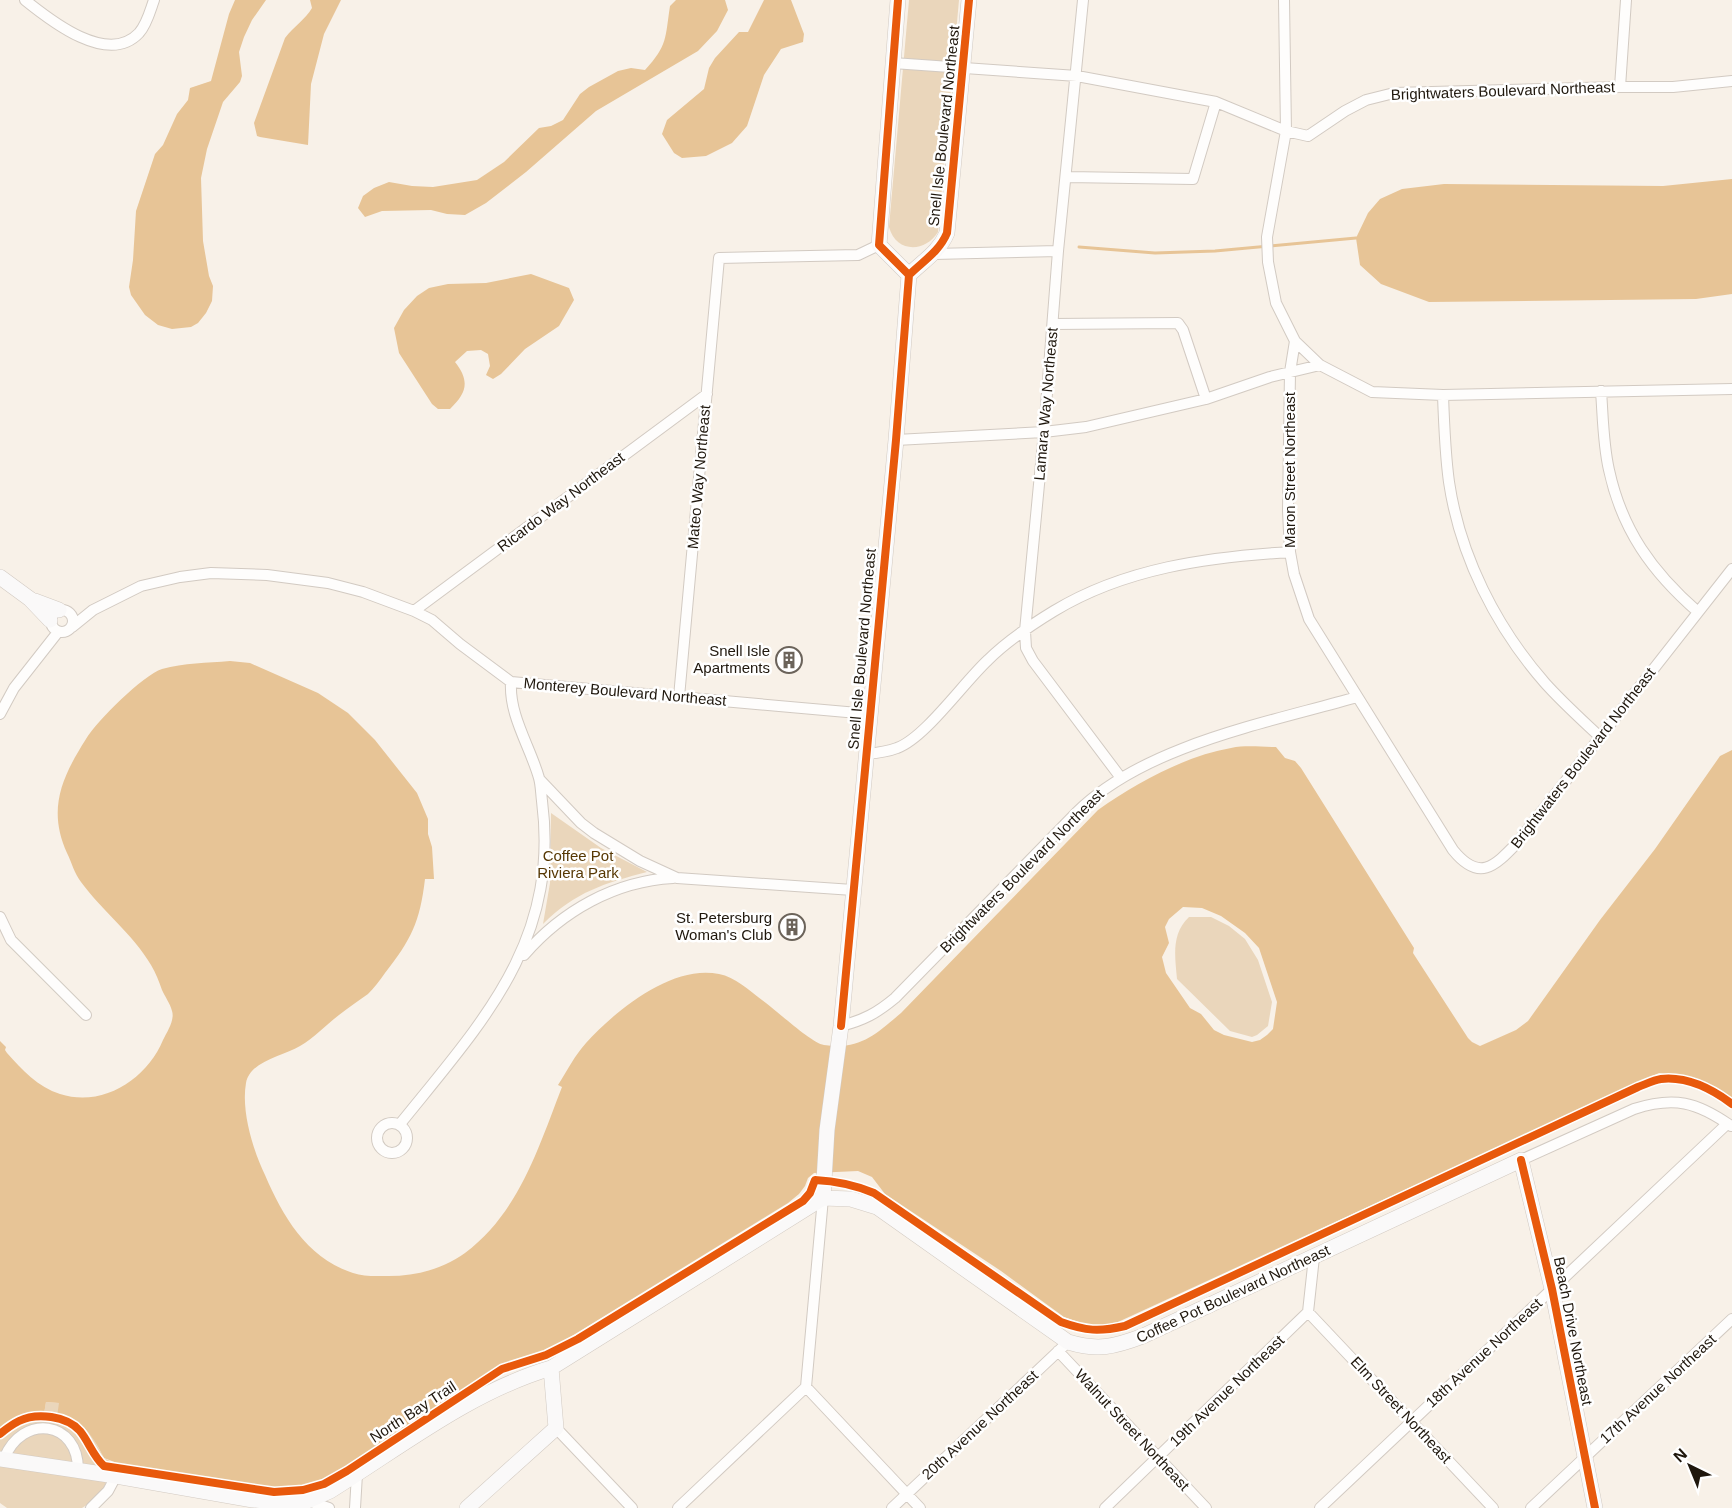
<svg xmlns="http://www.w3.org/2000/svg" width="1732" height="1508" font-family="Arial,sans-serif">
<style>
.green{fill:#ead6bb}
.water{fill:#e7c496;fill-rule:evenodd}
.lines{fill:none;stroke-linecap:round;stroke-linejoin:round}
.stream{stroke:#e7c496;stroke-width:3}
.street-casing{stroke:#d2cac2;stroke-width:12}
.secondary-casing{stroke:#d2cac2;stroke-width:16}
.street{stroke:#fefdfc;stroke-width:10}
.secondary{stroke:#faf9f9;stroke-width:15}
.cycleway-casing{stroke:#fff;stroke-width:11}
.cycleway{stroke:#e8590c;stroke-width:8}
.labels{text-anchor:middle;stroke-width:5;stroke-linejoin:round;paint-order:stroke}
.street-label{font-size:15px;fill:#1f170d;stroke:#fff}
.poi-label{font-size:15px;fill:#1f170d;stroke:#fff;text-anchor:end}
.park-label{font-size:15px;fill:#573804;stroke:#fff}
</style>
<rect width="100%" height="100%" fill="#f8f1e8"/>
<path class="green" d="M909,0H959L938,232C925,253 896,253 889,227Z
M551,813L601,848L647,872C605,883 575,892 543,924L550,883Z
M1189,917H1211L1229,926L1245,939L1258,960L1272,1002L1268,1026L1257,1035L1252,1037L1230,1031L1177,979C1175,956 1171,934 1189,917Z
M46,1402L59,1403L67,1417L78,1422L92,1436L104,1458L110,1461C107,1485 104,1495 82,1508H7L0,1503V1428C15,1416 24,1413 44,1414Z"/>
<path class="water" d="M235,0H266L252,20L244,37L239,52L242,76L240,82L223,102L207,149L201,178L203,241L209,276L213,286L212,301L206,313L198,323L191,327L172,329L158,325L145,315L131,295L129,287L133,260L136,211L155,154L163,145L177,114L188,100L190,88L211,81L229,14Z
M310,0H341L324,34L311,84L308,145L260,137L257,136L254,123L285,38C294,26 305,20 312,8Z
M676,0H725L728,10L717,31L698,51L596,111L526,172L486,203L465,215L447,214L431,210L382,211L365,217L358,208L363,196L374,188L389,182L412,186L433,187L477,180L504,162L539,128L551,126L563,120L580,94L589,87L618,71L631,68L645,70C668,45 665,38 670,6Z
M764,0H791L804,34L803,42L781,49L764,75L747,126L732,143L706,156L682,158L674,153L662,134L667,120L704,89L709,68L715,58L739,32H748Z
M1732,179V294L1696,299L1429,302L1381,284L1360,265L1356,238L1368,213L1380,199L1402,189L1444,184L1663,186Z
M531,274L569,288L574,300L559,326L525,349L501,374L493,379L486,375L490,366L488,354L481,350L467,351L455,362C470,381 467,393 450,409H438L432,404L399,353L394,328L404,310L417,296L429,288L448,284L486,283Z
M230,661L250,663L318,693L348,713L375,740L417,793L428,819V834L432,847L434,879H425C420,922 411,940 385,973C380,980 374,988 368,994C358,1001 348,1008 339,1015C326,1025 314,1038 300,1046C283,1056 250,1061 246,1083C241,1111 253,1150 265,1175C283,1217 307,1258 353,1273C364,1277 377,1276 389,1276C416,1276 443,1269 465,1253C519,1213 539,1146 562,1087L558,1085C567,1071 575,1055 586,1043C615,1011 672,964 719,974C735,977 749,990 762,1000C775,1009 811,1043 824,1045C860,1050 875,1035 901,1013L1098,810C1136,783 1185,756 1231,748C1246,745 1260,747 1276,747L1285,758L1295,761L1301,768L1414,948L1413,953L1468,1038L1472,1042L1480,1046L1516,1030L1528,1021L1600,920L1655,849L1720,756L1732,750V1100L1696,1080L1659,1073L1118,1322L1093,1327L1064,1317L1001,1271L885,1194L872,1177L858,1171L814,1173L808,1178L805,1186L799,1194L788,1203L554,1347L503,1365L486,1374L332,1476C313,1485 296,1489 276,1489L166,1473L117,1463L104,1458C94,1438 82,1417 57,1417L59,1403L46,1402L44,1414C25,1413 15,1416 0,1428V1041L6,1047L5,1050L7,1053C22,1070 38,1087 60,1094C103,1108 147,1079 163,1040C167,1032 175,1020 172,1011C170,1003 165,997 162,990C159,982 156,973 151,965C133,934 102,911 81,882C74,873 72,863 67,853C47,809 62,777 86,739C97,721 143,675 162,669C184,663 207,663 230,661ZM1183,907L1202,908L1221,916L1245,933L1259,948L1277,1002L1273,1029L1267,1035L1260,1040L1252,1042L1224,1035L1214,1030L1201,1014L1190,1008L1166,973L1162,957L1169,943L1165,927L1169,919Z"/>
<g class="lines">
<path class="stream" d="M1079,247L1155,253L1215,251L1356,238"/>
<defs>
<path id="street" d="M25,0C51,21 108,66 139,33C147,24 150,11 154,0
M1083,0L1058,251L1044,432L1025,631L1026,648L1033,661L1121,778
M893,63L1077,76L1216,102L1286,131L1284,0
M1732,81L1673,87H1620L1394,93L1366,100L1345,111L1308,136L1286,131L1267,237L1268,262L1276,303L1295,341L1290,372L1288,511L1290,552L1294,574L1309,619L1453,850C1479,882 1494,867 1517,843L1732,569
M1620,87L1626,0
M1067,177L1193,179L1216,102
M934,254L1058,251
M1053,324L1178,323L1183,330L1206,399
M1295,341L1320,365
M1601,391C1603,417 1603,444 1609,470C1622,530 1652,572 1698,612
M1443,395C1444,424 1445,453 1449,482C1460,556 1496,627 1545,683C1562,702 1582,720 1600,737
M896,440L1044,432L1086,427L1206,399L1270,377L1320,365L1372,392L1443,395L1732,389
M51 621a11 11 0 1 1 22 0a11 11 0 1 1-22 0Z
M414,611L707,394
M72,627L93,610L141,586L180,577L211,573L267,575L328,583L363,592L414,611L432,620L460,644L511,682L869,714
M679,697L719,258L858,255L879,245
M0,714L14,688L58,632
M866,754C877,753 887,752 897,748C925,738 964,682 988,660C1007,641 1031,625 1054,611C1125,568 1208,557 1290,552
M540,780L581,823L594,833L640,861L677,878L853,890
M0,917L11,940L86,1015
M524,955C562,911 615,881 673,878
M841,1026C864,1020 877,1013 895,998L1077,812C1145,745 1267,723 1357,697
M377 1138a15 15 0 1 1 30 0a15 15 0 1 1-30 0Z
M400,1124C482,1022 560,942 542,801C541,793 541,785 539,778C530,746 509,716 511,682
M1521,1160L1634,1109C1674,1096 1697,1102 1731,1126
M1308,1312L1493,1508
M1058,1351L1206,1508
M806,1387L823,1198
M806,1387L920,1508
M556,1428L632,1508
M4,1459C22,1413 79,1420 78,1471
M308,1501L329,1508
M91,1508L108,1491L116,1476
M355,1508L357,1474
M678,1508L806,1387
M892,1508L1068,1342
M1105,1508L1308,1312L1314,1257
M1320,1508L1727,1124
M1531,1508L1732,1319"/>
<path id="secondary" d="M898,0L879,245L909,275
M0,577L30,599L50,620
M35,601L59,610
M823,1198L827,1130L841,1026L896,440L909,275C923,261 939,252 947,233L969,0
M0,1459L116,1476L253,1500L279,1502L307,1501L330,1491C401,1447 470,1392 551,1368L823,1198L851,1199L877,1207L1068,1342C1098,1351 1114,1347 1143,1336L1521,1160L1552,1289L1595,1508
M467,1508L556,1428L551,1368"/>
</defs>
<use href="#street" class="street-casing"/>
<use href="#secondary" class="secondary-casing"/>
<use href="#street" class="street"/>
<use href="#secondary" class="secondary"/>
<defs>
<path id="cycleway" d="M898,0L879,245L909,275
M841,1026L896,440L909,275C923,261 939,252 947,233L969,0
M1521,1160L1552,1289L1595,1508
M0,1434C6,1429 13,1424 19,1421C37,1412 67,1416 80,1431C89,1442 93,1456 104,1466L274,1492L303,1490L324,1484L347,1471L502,1369L546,1355L578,1339L803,1201L810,1193L815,1180C836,1181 855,1185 874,1193L1061,1322C1086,1331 1099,1332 1125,1326L1638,1087C1646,1084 1654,1080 1661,1079C1688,1076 1712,1089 1732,1104"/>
</defs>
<use href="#cycleway" class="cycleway-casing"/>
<use href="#cycleway" class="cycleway"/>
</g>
<defs>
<symbol id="building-ring" viewBox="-11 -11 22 22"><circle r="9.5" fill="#fff" stroke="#6b635a" stroke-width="1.5"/><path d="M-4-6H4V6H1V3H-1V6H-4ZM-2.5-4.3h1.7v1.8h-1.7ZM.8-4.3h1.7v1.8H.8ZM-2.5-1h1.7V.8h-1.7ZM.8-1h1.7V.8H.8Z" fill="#6b635a"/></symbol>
</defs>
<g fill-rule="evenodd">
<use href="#building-ring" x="774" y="645" width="30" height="30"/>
<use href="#building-ring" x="777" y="912" width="30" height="30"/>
</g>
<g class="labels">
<g class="street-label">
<text transform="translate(1503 91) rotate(-2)" y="5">Brightwaters Boulevard Northeast</text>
<text transform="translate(944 126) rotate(-84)" y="5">Snell Isle Boulevard Northeast</text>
<text transform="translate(1046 404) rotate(-85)" y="5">Lamara Way Northeast</text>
<text transform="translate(1290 470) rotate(-90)" y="5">Maron Street Northeast</text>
<text transform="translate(699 477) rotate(-85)" y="5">Mateo Way Northeast</text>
<text transform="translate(561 502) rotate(-37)" y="5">Ricardo Way Northeast</text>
<text transform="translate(862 649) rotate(-85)" y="5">Snell Isle Boulevard Northeast</text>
<text transform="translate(625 692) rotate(5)" y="5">Monterey Boulevard Northeast</text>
<text transform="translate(1583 758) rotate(-52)" y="5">Brightwaters Boulevard Northeast</text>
<text transform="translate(1022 871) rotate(-45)" y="5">Brightwaters Boulevard Northeast</text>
<text transform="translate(1233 1294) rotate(-25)" y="5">Coffee Pot Boulevard Northeast</text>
<text transform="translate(1573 1331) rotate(79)" y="5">Beach Drive Northeast</text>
<text transform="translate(1484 1353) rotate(-43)" y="5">18th Avenue Northeast</text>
<text transform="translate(1658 1389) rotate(-43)" y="5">17th Avenue Northeast</text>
<text transform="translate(1227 1391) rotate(-44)" y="5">19th Avenue Northeast</text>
<text transform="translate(1401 1410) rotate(47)" y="5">Elm Street Northeast</text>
<text transform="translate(413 1412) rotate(-33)" y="5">North Bay Trail</text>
<text transform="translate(980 1425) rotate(-43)" y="5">20th Avenue Northeast</text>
<text transform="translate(1132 1430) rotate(47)" y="5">Walnut Street Northeast</text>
</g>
<g class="poi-label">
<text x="770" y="656">Snell Isle<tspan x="770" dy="17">Apartments</tspan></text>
<text x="772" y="923">St. Petersburg<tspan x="772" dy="17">Woman's Club</tspan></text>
</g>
<g class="park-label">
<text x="578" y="861">Coffee Pot<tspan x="578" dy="17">Riviera Park</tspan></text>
</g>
</g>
<g transform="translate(1690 1466) rotate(317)" stroke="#ffffff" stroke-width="4.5" paint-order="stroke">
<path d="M0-4.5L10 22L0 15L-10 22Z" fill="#1f170d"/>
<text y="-9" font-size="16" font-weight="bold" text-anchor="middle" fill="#1f170d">N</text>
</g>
</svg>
